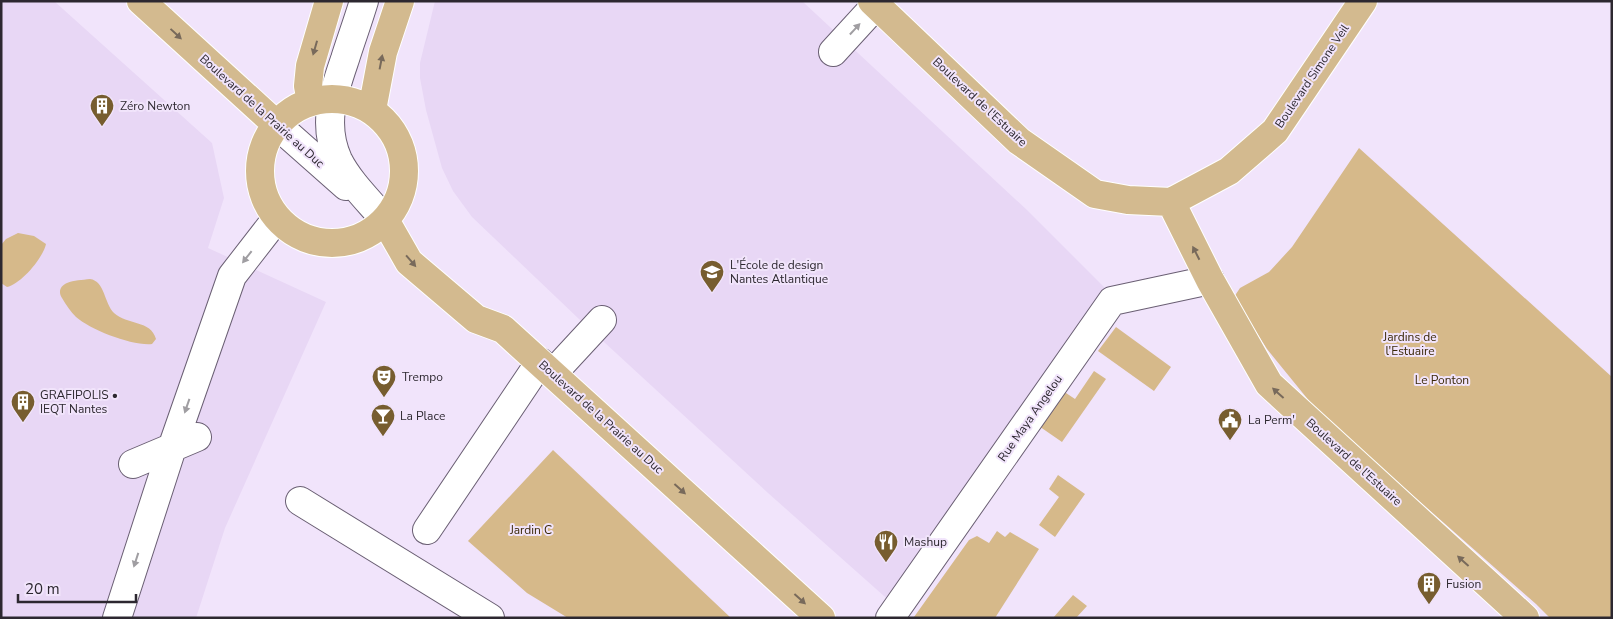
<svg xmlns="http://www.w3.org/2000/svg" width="1613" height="619" font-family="'Nunito Sans',sans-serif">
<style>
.built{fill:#e8d7f5}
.green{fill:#d6b98a}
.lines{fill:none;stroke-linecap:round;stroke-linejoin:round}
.minor-casing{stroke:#6a5f73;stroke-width:30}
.major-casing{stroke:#fff;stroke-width:30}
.minor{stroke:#fff;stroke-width:28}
.major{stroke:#d3ba8f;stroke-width:28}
.oneway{fill:#a09ea2}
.oneway2{fill:#786a5b}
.labels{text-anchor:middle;stroke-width:4;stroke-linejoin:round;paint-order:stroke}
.street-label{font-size:12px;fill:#2d2830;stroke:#f1e4fb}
.poi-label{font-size:12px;fill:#2d2830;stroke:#f1e4fb;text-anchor:start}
.park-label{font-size:12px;fill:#3a2808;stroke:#f1e4fb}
</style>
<rect width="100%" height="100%" fill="#f1e4fb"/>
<path class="built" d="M1,1H54L212,143L224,198L208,248L326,302L225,528L196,618H1Z
M435,1H802L1027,210L1106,289L893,604L768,493L579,319L472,217L453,191L442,168L426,110L420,78V63Z"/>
<path class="green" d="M1359,148L1612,377V618H1550L1536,604L1319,413L1267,349L1234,297L1240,288L1269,272L1292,247Z
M18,233L34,236L46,244C43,258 21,284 7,287L1,283V245L6,239Z
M90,279C105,281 104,303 114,313C127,325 151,320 156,339L152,344C132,346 91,330 76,317C71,312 66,305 62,298C58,292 60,286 67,283C74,280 82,280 90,279Z
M1116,327L1171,367L1154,391L1098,351Z
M1094,371L1106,379L1062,442L1033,422L1057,387L1075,399Z
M553,450L731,618H568L527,593L468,541Z
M1058,475L1085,494L1055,537L1039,525L1059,497L1049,489Z
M997,531L1005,537L1010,532L1039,549L995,618L914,617L969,540L977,536L989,543Z
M1073,595L1087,606L1076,618H1053Z"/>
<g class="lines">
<defs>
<path id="minor" d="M364,1C358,21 351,40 345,59C333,94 322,124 338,160C349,182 369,201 385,220
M833,52L876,5
M277,125L346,186
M553,373L602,320
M133,464L197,437
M300,501L490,618
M427,530L540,362
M117,618L172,448L232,276L277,218
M890,618L1112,301L1210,280"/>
<path id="major" d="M141,1L277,125
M872,1L1019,141L1095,194L1128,200L1171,202L1229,171L1275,131L1363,1
M260 171a72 72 0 1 1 144 0a72 72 0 1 1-144 0Z
M311,102L308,86L310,66L329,1
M372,110L383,52L400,1
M1171,202L1210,280L1269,384L1525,618
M385,220L409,262L476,319L503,329L821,618"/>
</defs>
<use href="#minor" class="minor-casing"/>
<use href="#major" class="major-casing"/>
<use href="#minor" class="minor"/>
<use href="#major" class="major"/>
</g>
<defs><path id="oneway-solid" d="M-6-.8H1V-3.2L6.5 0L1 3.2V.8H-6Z" transform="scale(1.25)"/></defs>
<g class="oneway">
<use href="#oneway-solid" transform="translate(855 29) rotate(-47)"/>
<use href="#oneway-solid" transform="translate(247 257) rotate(128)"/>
<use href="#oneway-solid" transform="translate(187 406) rotate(109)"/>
<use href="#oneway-solid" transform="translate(136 560) rotate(108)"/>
</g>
<g class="oneway2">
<use href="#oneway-solid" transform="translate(176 34) rotate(43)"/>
<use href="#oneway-solid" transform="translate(315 48) rotate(106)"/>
<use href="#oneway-solid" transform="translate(381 62) rotate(-79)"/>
<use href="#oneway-solid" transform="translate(1196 253) rotate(-117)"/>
<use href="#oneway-solid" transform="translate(411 261) rotate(49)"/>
<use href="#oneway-solid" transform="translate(1278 393) rotate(-138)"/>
<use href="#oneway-solid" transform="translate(680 489) rotate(42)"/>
<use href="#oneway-solid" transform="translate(1463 561) rotate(-138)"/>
<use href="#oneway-solid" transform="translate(800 599) rotate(42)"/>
</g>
<defs>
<symbol id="building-pin" viewBox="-11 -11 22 30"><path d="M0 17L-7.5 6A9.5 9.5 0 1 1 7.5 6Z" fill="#775d2f" stroke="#f1e4fb"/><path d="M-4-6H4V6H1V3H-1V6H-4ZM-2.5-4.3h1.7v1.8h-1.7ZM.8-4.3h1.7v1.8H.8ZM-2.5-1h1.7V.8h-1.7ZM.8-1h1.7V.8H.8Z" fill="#fff"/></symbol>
<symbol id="university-pin" viewBox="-11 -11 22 30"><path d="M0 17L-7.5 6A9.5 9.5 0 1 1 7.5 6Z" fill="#775d2f" stroke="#f1e4fb"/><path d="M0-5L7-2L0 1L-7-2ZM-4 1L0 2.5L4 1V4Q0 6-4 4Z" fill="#fff"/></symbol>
<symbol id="theatre-pin" viewBox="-11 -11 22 30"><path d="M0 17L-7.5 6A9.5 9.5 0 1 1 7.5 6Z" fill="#775d2f" stroke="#f1e4fb"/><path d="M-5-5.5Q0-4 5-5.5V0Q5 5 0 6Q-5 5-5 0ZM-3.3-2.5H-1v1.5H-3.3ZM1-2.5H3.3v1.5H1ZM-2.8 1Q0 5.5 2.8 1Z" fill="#fff"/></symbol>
<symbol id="bar-pin" viewBox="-11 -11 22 30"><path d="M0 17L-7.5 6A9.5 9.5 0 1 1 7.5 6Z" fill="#775d2f" stroke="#f1e4fb"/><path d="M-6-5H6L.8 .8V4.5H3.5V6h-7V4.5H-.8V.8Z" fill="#fff"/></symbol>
<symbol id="civic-pin" viewBox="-11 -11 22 30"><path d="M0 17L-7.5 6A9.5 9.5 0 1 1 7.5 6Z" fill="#775d2f" stroke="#f1e4fb"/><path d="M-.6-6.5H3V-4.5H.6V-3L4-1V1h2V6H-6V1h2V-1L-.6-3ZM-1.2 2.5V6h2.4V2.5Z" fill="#fff"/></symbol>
<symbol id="restaurant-pin" viewBox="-11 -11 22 30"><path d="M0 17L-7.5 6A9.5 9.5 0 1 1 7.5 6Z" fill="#775d2f" stroke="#f1e4fb"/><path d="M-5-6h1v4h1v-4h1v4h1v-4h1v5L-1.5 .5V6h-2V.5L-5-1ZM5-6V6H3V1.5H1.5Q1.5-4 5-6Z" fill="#fff"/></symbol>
</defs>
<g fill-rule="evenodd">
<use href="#building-pin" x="88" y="92" width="28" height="38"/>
<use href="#university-pin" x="698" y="258" width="28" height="38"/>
<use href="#theatre-pin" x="370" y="363" width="28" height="38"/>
<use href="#building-pin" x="9" y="388" width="28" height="38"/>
<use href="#bar-pin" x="369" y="402" width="28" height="38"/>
<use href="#civic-pin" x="1216" y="406" width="28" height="38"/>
<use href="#restaurant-pin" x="872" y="528" width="28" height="38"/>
<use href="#building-pin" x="1415" y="570" width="28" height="38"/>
</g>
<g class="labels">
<g class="street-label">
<text transform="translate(1312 76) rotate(-56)" y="4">Boulevard Simone Veil</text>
<text transform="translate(980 102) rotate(43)" y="4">Boulevard de l'Estuaire</text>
<text transform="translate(262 111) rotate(42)" y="4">Boulevard de la Prairie au Duc</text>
<text transform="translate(601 417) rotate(42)" y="4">Boulevard de la Prairie au Duc</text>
<text transform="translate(1030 418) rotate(-55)" y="4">Rue Maya Angelou</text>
<text transform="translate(1354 462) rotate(42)" y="4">Boulevard de l'Estuaire</text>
</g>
<g class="poi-label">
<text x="120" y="110">Zéro Newton</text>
<text x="730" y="269">L'École de design<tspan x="730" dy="14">Nantes Atlantique</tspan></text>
<text x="402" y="381">Trempo</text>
<text x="40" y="399">GRAFIPOLIS •<tspan x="40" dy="14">IEQT Nantes</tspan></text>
<text x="400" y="420">La Place</text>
<text x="1248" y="424">La Perm'</text>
<text x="904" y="546">Mashup</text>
<text x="1446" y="588">Fusion</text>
</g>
<g class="park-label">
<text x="1410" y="341">Jardins de<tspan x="1410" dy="14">l'Estuaire</tspan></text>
<text x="1442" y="384">Le Ponton</text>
<text x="531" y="534">Jardin C</text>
</g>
</g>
<rect width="1613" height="619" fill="none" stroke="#2d2830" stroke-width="5"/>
<path d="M18 594v8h118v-8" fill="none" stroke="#2d2830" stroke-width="2.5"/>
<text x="25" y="594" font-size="15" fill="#2d2830" stroke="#f1e4fb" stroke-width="4" paint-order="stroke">20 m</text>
</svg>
